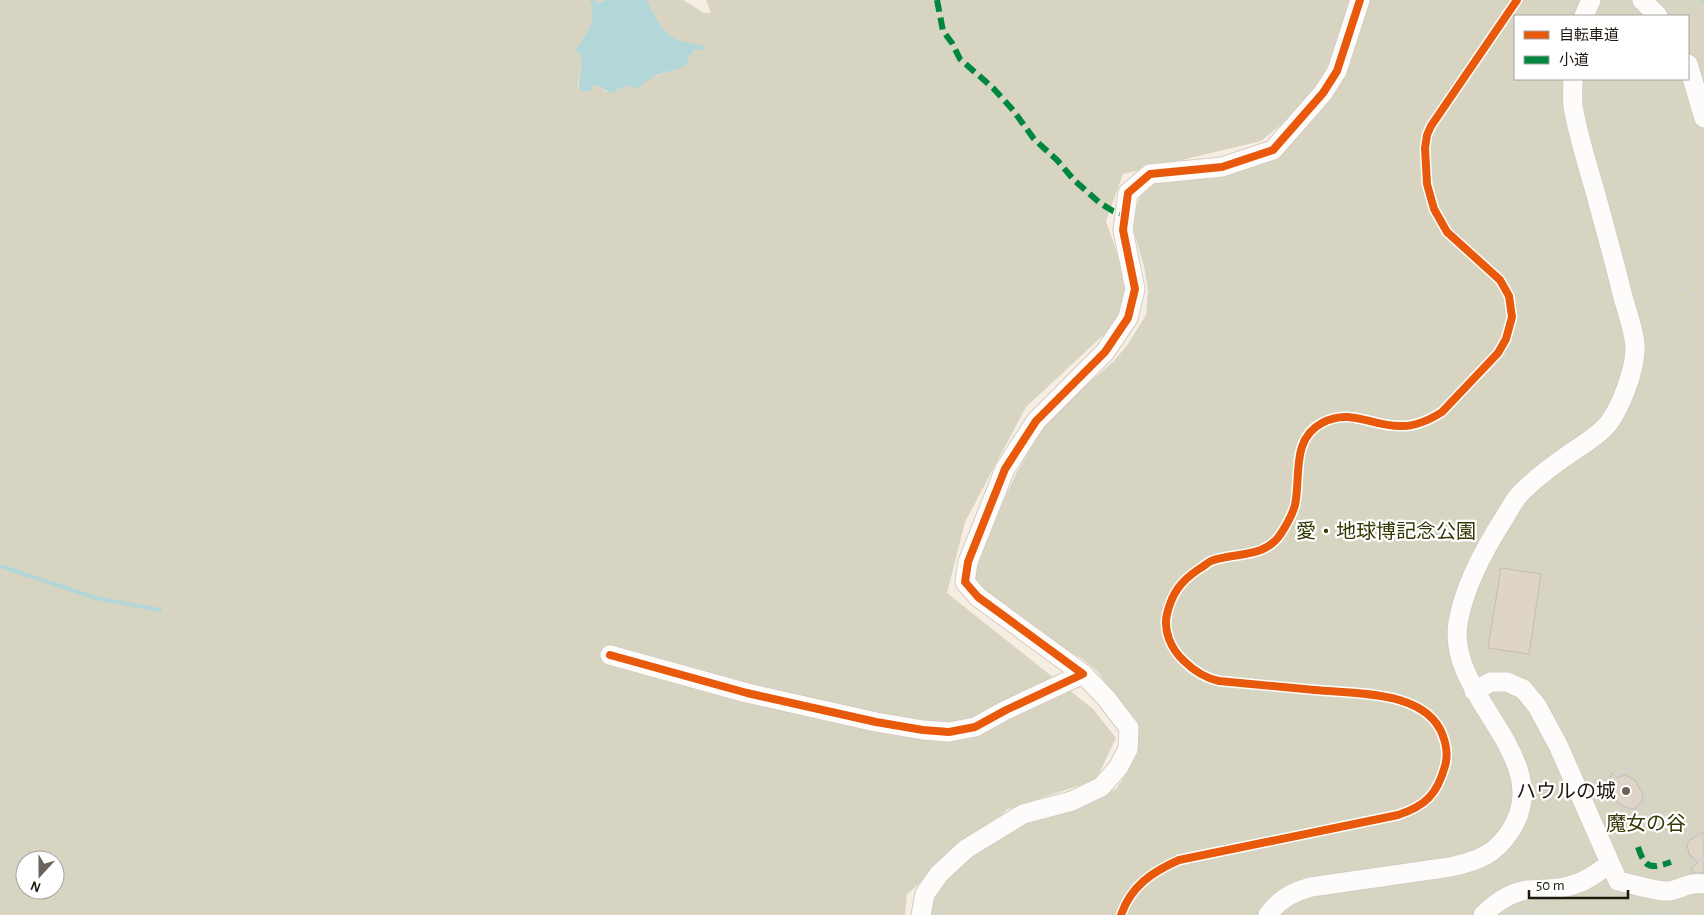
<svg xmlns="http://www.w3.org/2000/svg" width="1704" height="915" font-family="'Alegreya Sans','Noto Sans JP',sans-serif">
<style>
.green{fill:#d7d5c1;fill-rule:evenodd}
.water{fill:#b3d6d8}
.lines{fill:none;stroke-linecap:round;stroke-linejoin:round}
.stream{stroke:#b3d6d8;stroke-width:4}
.building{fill:#ded5c8;stroke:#c3bcb3}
.minor-casing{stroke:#d4ccc3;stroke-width:21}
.path{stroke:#d4d2ce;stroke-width:2.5;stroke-dasharray:5 2.5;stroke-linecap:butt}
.minor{stroke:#fefcfb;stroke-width:19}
.quiet{stroke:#00873e;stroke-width:6;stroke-dasharray:12 6;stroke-linecap:butt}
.cycleway-casing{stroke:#fff;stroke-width:11}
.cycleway{stroke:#e8590c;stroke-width:8}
.poi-dot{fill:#6a6359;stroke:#fff;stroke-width:2}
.labels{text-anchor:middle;stroke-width:4.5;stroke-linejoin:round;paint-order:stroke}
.park-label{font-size:20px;fill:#353805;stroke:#fff}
.poi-label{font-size:20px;fill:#1f180f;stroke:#fff;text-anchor:end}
</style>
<rect width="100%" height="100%" fill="#f6eee2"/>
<path class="green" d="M0,0H606L596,3L592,25L579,45L582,59L578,85L580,90L588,92L593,85H597L607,92L618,90L626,86L687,65L689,57L694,50H703L705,46C700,45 694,45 689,44C665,39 656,21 647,0H683L704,13H711L706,0H1352L1346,23L1313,99L1261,141L1123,174L1106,221L1129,288L1113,326L1026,407L965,522L947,593L1093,709L1116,738L1096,780L1008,809L907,894L905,915H0ZM25,860H55V890H25Z
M1370,0H1704V915H929L934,897L940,884L954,870L984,848L1033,819L1079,808L1116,789L1130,768L1136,747L1134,726L1098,672L1081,658L1051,642L986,596L976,582L974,572L977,557L1017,472L1048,418L1114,361L1128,344L1146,315L1148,291L1144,266L1133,229L1135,212L1142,190L1150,183L1278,153L1304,131L1328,99L1344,68ZM1515,16H1688V79H1515Z"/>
<path class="water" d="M606,0H647C662,32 667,42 705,45L703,50H694L689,57L687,65C678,71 663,71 653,77C647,80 642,85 636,89L630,85L610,93L597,85H594L591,90L588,92L580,90C576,78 585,66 580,54L576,52C583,34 595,28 592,7L596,3Z"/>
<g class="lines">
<path class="stream" d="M592,0L594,5
M1703,0L1704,1
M0,566L96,598L160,610"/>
</g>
<path class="building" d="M1501,568L1541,574L1529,654L1488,648Z
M1611,772L1616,778L1625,775L1635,780L1643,795L1642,801L1636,808L1631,809L1621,805L1616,801L1609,788Z
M1704,832V873H1692V868L1698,862L1689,854L1687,845L1690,840Z"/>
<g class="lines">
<defs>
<path id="minor" d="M1642,0L1658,16
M1584,16L1591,0
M1688,64L1704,118
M610,655L747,693L876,722L923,730L949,732L975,727L1006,710L1083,674
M1474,691L1491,682H1507L1523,689L1537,706L1558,745L1618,881C1633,884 1650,890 1665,891C1678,892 1687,881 1704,884
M921,915L925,894L939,874L966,849L1023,814L1072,801L1101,787L1118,768L1128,749L1129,728L1106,698L1083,674L978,597L965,582L968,562L1005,469L1036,421L1105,352L1128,318L1135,289L1123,230L1128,193L1150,174L1222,167L1273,150L1323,93L1337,71L1360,0
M1268,915C1279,899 1293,892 1311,887L1450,867C1478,861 1495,855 1511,830C1557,758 1446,697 1458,623C1464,586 1486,546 1506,515C1510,508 1514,501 1519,495C1534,479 1553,465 1572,452C1584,444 1599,435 1608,424C1621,407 1634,372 1635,351C1636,334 1626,310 1622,293C1614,260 1605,228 1596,195C1588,166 1578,136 1573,106C1572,97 1573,88 1573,79
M1483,915C1495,903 1509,893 1526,890C1540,889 1555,890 1569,886C1585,882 1596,874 1609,864"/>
</defs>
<use href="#minor" class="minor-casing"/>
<path class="path" d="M1652,344L1654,310L1677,287L1704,299
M1651,360L1649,426L1642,466L1634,488C1637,496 1640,506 1645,514C1654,530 1686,550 1704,558
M1667,536L1704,492
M1571,735L1582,727L1612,715C1629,730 1649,750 1673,752L1678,745V718L1656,654C1656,651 1655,649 1655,646C1656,632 1684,603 1697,624C1700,631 1702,640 1704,647
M1615,777L1620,774L1627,773L1630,769
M1604,786C1612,799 1620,814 1637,810C1646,802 1650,796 1657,786C1662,784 1668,788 1672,791
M1597,795C1604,787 1603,777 1610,768C1633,762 1643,780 1645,801
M1688,807L1692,834
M1653,815L1661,836L1665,838L1668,837
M1704,836C1677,824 1677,871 1704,859
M1618,843C1627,823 1640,824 1655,813C1663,808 1668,800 1672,791L1685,793L1688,797C1687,829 1650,830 1677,873
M1688,870L1693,860
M1599,893L1605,899L1609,915
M1626,898L1634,915
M1535,905L1539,915
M1513,915L1524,910
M1525,915V907
M1556,915L1559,903
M1649,915H1658
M1663,915L1664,905
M1669,915L1680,905"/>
<use href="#minor" class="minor"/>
<path class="quiet" d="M937,0L943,31L952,43L960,59L993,88L1013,110L1034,139L1057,160L1074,180L1100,203L1113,211L1125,215
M1638,847C1645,869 1651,869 1671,862"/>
<defs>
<path id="cycleway" d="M610,655L747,693L876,722L923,730L949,732L975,727L1006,710L1083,674L978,597L965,582L968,562L1005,469L1036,421L1105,352L1128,318L1135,289L1123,230L1128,193L1150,174L1222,167L1273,150L1323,93L1337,71L1360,0
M1121,915C1131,886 1152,872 1179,860L1398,815C1425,806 1437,795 1445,766C1448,756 1447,747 1443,736C1427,690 1355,694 1315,690C1283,687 1251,684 1219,681C1205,678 1194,671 1184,661C1171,649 1163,631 1167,614C1172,593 1181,581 1199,569C1203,567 1207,563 1211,561C1235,552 1263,559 1280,535C1286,526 1292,516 1295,505C1301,477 1291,439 1322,423C1351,407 1374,428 1403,426C1416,426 1431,419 1442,412L1498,353L1506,339L1512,317L1509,296L1500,280L1447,232L1434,209L1427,184L1425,148L1427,135L1431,126L1517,0"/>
</defs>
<use href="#cycleway" class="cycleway-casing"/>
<use href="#cycleway" class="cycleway"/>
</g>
<circle class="poi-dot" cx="1626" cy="791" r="5"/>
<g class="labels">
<g class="park-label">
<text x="1386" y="538">愛・地球博記念公園</text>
<text x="1646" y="830">魔女の谷</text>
</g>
<g class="poi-label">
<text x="1616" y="798">ハウルの城</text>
</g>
</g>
<rect x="1514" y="15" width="175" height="65" fill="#ffffff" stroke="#a5a39f"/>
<rect x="1524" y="31" width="25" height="8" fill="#e8590c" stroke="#a5a39f"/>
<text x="1559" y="40" font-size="15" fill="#1f180f">自転車道</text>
<rect x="1524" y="56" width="25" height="8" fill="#00873e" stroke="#a5a39f"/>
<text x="1559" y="65" font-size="15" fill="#1f180f">小道</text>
<g transform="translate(40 875) rotate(201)"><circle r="24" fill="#ffffff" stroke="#a5a39f"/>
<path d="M0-4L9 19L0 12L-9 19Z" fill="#6a6359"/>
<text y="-8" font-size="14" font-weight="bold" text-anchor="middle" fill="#1f180f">N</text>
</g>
<path d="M1529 890v8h99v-8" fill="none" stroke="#1f180f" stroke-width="2.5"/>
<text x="1536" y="890" font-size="15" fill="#1f180f" stroke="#ffffff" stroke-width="4" paint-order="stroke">50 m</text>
</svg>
